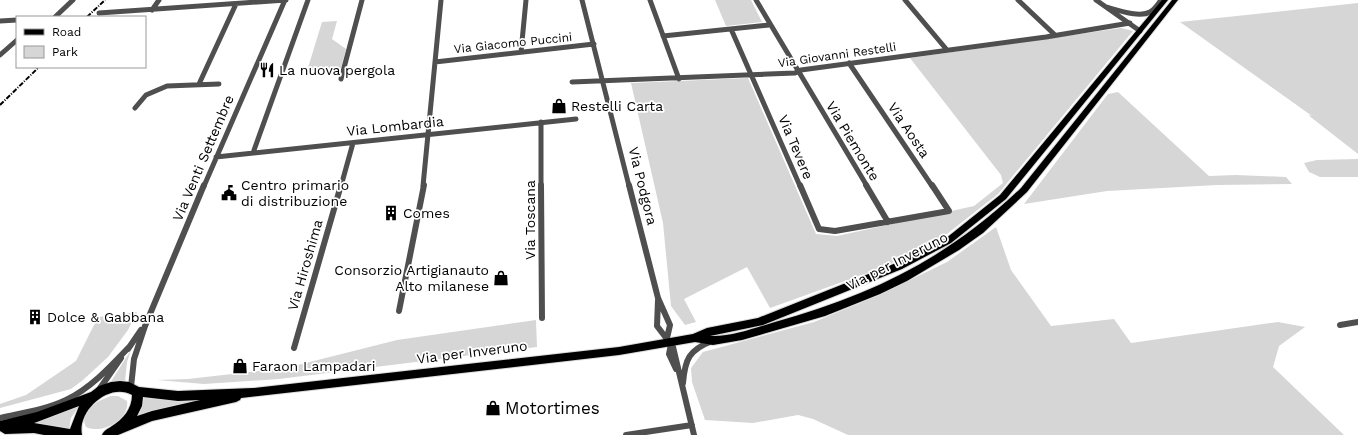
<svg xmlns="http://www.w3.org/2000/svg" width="1358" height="435" font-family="'Work Sans',sans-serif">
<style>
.green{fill:#d6d6d6}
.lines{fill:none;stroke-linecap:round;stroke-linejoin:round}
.primary-casing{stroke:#dbdbdb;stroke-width:2}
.minor-far1{stroke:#4f4f4f;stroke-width:5}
.minor{stroke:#4f4f4f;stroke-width:6}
.primary{fill:#000;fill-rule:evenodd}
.rail{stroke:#000;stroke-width:2;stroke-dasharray:5 1.5 1 1.5;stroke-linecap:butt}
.labels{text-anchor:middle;stroke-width:3.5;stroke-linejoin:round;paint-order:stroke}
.far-street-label{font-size:12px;fill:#000;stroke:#fff}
.poi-label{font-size:14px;fill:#000;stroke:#fff;text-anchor:start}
.street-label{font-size:14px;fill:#000;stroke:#fff}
.near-poi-label{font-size:17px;fill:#000;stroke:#fff;text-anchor:start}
</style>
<rect width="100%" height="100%" fill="#fff"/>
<path class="green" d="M715,0H751L762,22L726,26Z
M1358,3V154L1308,115L1312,116L1180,22Z
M337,21L332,39L346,49L341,68L307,71L322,22Z
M1121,28L1133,31L998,194L943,237L884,267L770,308L747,267L684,299L696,322L685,325L671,306L663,223L631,83L748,78L816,234L837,236L974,206L1003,183L1001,175L910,58Z
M1118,92L1209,176L1236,175L1286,177L1292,184L1217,185L1107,191L1024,204L1108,94Z
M1358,159V177H1320L1309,172L1304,163L1317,160Z
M996,227L1011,270L1051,326L1114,319L1131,343L1278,322L1305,327L1279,346L1273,367L1344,435H848L813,419L798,415L753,423L705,420L692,382L691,368L703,352L814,322L877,296L947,262Z
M137,312L128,330L108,357L83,380L71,389L0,408V404L26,395L76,361L98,317Z
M536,320L537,347L279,379L204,384L157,380L188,379L286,368L397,340Z
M131,350L127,362L125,381L110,383Z
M111,396H118L127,401C130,419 102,435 86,427C78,411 99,400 111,396Z
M144,398L175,399L210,398L135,418L142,407Z
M79,406L71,418L69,429L37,423L22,424Z"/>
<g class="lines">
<defs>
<path id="primary" d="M1162,0H1168L1006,199L951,243L902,269L763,325L710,336C732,337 754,328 775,322C872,295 948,258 1021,188L1172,0H1178L1027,192L983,233L959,250L907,281L880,294L825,316L742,340L713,345L695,342L619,355L241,398L240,400L236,402L152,421L118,435H102C104,430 108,429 112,426C123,419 132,409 132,395C109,382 77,411 82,435H44L34,433L5,434L0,431V421L37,412L91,392L99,386L111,382L120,381L129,382L139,387L178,391L253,388L619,347L693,334L707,328L758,318L896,263L945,239L1000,195ZM143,397L178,401L200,400L152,411L137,416L142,406ZM79,406L70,429L34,423L37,422Z"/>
</defs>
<use href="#primary" class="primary-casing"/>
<path class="minor-far1" d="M582,0L629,186
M650,0L679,79
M756,0L867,186
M905,0L947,50
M1018,0L1055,35
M1096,0L1140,31
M1106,7C1117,10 1140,18 1150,12C1155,9 1158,4 1161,0
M152,10L159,0
M99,13L286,0
M55,17L73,0
M0,21L17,20
M731,29L800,186
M663,36L769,25
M521,52L526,0
M0,55L17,40
M435,62L594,44
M849,63L932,186
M341,79L362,0
M572,82L795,73L801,70L1046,37L1130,23
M199,84L236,4
M135,108L146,95L167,86L219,84
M541,122V186
M253,153L308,0
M216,157L576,119
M204,186L285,0
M341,186L353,143
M423,186L441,0"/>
<path class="minor" d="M541,185L542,318
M629,185L658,298L670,325L667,338
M800,185L819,229L835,231L949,211L932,185
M866,185L888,222
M658,300L657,326L673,347L694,435
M399,311L424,185
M1340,325L1358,322
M671,344L669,354L676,369
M294,348L341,185
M128,349L141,330
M683,383C685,359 689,350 712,341
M131,387L134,359L145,326L204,185
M98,391L121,358
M0,418C22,413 45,410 66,400C91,388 111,366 130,346
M626,435L692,425"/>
<use href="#primary" class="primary"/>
<path class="rail" d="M87,17L105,0
M0,105L39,67"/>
</g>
<defs>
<symbol id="restaurant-bare" viewBox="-9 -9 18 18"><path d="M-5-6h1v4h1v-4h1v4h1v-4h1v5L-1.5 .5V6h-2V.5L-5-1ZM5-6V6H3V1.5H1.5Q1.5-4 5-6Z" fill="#000" stroke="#fff" stroke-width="2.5" paint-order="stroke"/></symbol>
<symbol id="shop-bare" viewBox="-9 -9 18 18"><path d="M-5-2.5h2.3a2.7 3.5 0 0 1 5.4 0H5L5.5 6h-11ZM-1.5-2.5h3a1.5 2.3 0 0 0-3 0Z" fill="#000" stroke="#fff" stroke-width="2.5" paint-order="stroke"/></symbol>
<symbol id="civic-bare" viewBox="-9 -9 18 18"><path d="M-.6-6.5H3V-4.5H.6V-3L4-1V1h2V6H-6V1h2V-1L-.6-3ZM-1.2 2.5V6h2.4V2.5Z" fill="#000" stroke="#fff" stroke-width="2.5" paint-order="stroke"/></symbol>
<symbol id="building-bare" viewBox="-9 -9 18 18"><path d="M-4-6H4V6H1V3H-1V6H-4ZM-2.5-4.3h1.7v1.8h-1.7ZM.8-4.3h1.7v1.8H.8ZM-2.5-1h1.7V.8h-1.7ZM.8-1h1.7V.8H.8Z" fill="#000" stroke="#fff" stroke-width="2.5" paint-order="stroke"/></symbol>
</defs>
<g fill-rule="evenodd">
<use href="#restaurant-bare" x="256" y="59" width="22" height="22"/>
<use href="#shop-bare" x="548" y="95" width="22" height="22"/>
<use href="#civic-bare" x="218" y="182" width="22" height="22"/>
<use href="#building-bare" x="380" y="202" width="22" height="22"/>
<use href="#shop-bare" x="490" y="267" width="22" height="22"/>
<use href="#building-bare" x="24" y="306" width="22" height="22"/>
<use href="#shop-bare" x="229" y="355" width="22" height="22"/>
<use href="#shop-bare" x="482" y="397" width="22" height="22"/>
</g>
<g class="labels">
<g class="far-street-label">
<text transform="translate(513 43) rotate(-6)" y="4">Via Giacomo Puccini</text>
<text transform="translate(837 55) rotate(-8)" y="4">Via Giovanni Restelli</text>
</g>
<g class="poi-label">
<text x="279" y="75">La nuova pergola</text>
<text x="571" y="111">Restelli Carta</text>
<text x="241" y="190">Centro primario<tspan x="241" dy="16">di distribuzione</tspan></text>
<text x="403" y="218">Comes</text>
<text x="489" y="275" text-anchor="end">Consorzio Artigianauto<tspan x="489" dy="16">Alto milanese</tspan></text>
<text x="47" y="322">Dolce &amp; Gabbana</text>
<text x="252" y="371">Faraon Lampadari</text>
</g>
<g class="street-label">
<text transform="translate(395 126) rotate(-6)" y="5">Via Lombardia</text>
<text transform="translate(909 130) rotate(56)" y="5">Via Aosta</text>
<text transform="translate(853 141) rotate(59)" y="5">Via Piemonte</text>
<text transform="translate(796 147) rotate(67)" y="5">Via Tevere</text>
<text transform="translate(203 158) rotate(-67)" y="5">Via Venti Settembre</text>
<text transform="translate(643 186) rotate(76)" y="5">Via Podgora</text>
<text transform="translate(530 220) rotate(-90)" y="5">Via Toscana</text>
<text transform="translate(897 261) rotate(-27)" y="5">Via per Inveruno</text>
<text transform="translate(305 265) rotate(-74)" y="5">Via Hiroshima</text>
<text transform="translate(472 352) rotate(-7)" y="5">Via per Inveruno</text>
</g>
<g class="near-poi-label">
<text x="505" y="414">Motortimes</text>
</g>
</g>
<rect x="16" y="16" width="130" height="52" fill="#ffffff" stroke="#999999"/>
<rect x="24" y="29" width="20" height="6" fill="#000000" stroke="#999999"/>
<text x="52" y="36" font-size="12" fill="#000000">Road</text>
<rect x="24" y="46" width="20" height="12" fill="#d6d6d6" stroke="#999999"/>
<text x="52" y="56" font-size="12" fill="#000000">Park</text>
</svg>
